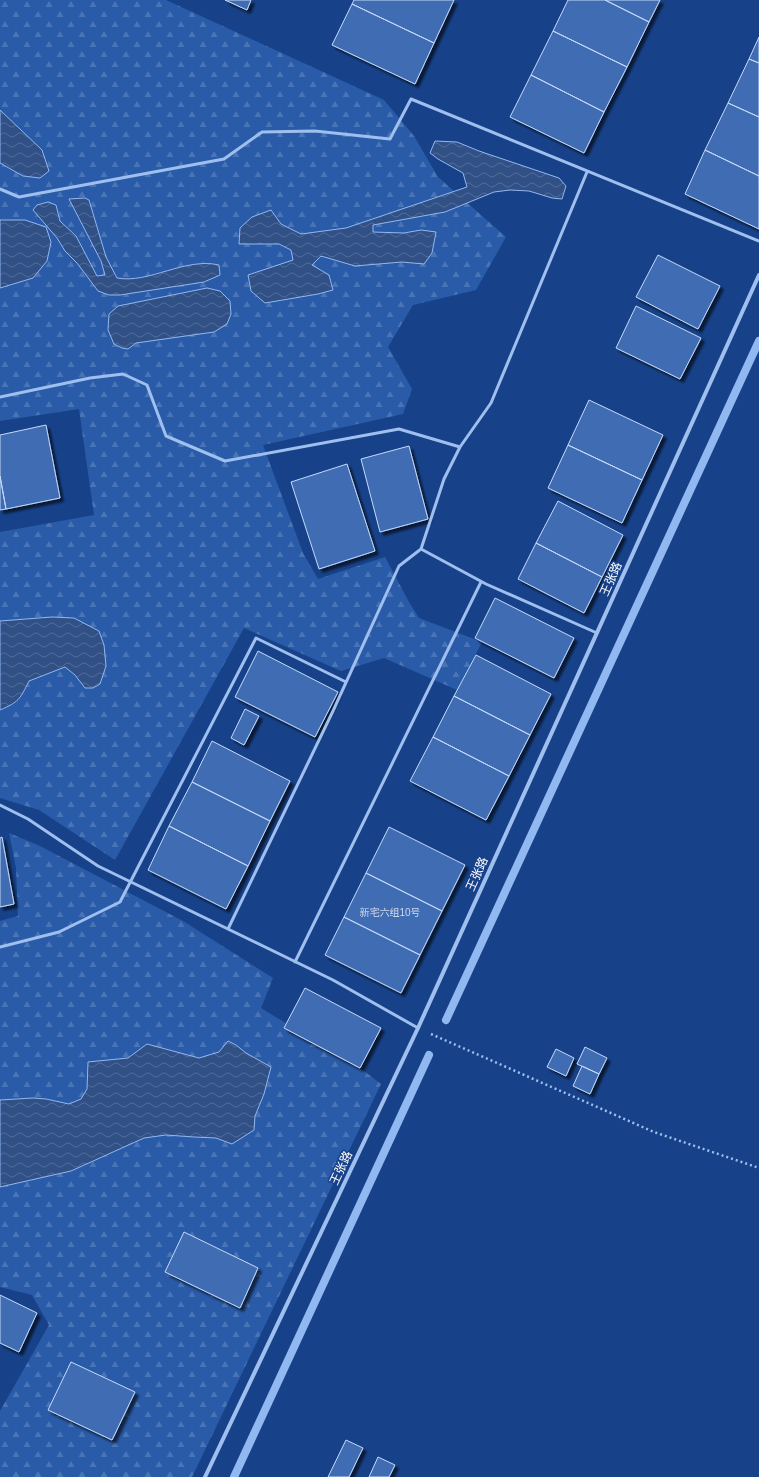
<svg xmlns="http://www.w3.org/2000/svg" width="759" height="1477" font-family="Helvetica,'Noto Sans SC',sans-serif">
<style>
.forest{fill:url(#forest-firs)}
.water{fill:url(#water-waves);stroke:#92b8f1}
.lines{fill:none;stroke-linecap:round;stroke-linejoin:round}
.stream{stroke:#92b8f1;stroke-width:8}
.building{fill:#3f6cb3;stroke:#c5dafa;filter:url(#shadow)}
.path{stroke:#9fbfef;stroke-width:2.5;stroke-dasharray:2 3;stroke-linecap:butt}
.lane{stroke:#9fbfef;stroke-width:3}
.street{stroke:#9fbfef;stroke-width:4}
.labels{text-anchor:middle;stroke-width:3;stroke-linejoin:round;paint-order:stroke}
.number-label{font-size:10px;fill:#cfdaec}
.street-label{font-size:12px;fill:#fff;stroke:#17428a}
</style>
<defs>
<pattern id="forest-firs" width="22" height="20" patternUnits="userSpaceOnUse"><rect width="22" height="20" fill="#295ba9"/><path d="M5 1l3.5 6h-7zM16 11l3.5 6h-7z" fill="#4974b6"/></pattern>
<pattern id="water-waves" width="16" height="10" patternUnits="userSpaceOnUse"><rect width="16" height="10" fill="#315186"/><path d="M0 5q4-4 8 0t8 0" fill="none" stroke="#506b98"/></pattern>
<filter id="shadow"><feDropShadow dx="3.5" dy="3.5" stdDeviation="1" flood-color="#0009"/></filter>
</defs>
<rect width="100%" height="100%" fill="#17428a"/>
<path class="forest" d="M0,0H166L384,100L414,136L438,177L506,237L476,290L413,305L388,347L412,389L403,414L263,445L303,553L318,579L385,557L409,602L419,618L482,642L457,690L384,658L341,671L244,628L115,860L39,810L0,798V532L94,515L79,409L0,421Z
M9,833L38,845L183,921L273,978L261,1008L364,1071L381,1084L192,1477H0V1411L49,1325L32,1295L0,1287V921L18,916L16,868Z"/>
<path class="water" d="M0,110L42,150L49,171L40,178L23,176L0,163Z
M435,141L457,142L479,151L559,178L566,186L562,199L552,198L529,191L510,190L494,192L445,212L373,225V232L404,233L421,230L436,232L432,253L424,264L402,262L355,266L321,256L312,265L329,275L333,290L318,294L265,303L251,291L248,275L293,260L291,250L279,244H239L240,228L252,217L271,210L281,224L301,234L346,228L467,187L463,173L438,159L430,153Z
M85,198L89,200L106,257L117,278C149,284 185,257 219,265L220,275L204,282L120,295H109L98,291L77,263L65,251L57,238L33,210L37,205L48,202L56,205L60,221L76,236L97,276L105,275L101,261L69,199Z
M0,220H25L46,227L51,242L47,261L33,278L0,288Z
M207,288L220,291L230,301L231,314L227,324L214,332L136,343L128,349L122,348L114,344L108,330L109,314L118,306Z
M52,617L74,618L99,631L104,645L106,666L100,684L93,688H85L75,675L65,667L29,681C20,699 19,702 0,710V621Z
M228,1041L236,1045L246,1053L271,1067L264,1094L255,1116L254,1130L232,1144L216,1138L194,1137L166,1135L144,1138L71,1171L0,1187V1100L33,1098L46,1099L69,1104L81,1099L87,1089L88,1062L128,1058L147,1044L199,1058L219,1052Z"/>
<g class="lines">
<path class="stream" d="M446,1020L759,341
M234,1477L429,1055"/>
</g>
<path class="building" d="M225,0H251L247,10Z
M354,0H454L434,43L352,4Z
M568,0H605L649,22L627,67L553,31Z
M605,0H660L649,22Z
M352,4L434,43L415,84L332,45Z
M553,31L627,67L604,112L531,75Z
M759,37V63L749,59Z
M749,59L759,63V117L728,103Z
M531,75L604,112L584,153L510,117Z
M728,103L759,117V176L705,150Z
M705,150L759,176V229L685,194Z
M658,255L720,286L698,329L636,297Z
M636,306L701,338L680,379L616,348Z
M589,400L663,435L642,480L568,445Z
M46,425L60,498L6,509L0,476V435Z
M568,445L642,480L622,523L548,488Z
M409,446L428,519L380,532L361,459Z
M347,464L375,551L319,569L291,482Z
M0,476L6,509L0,510Z
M558,501L623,535L602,577L536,543Z
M536,543L602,577L584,613L518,579Z
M495,598L574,638L554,678L475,638Z
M258,651L338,692L315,737L235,697Z
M476,655L551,694L530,735L454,696Z
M454,696L530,735L509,776L433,737Z
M245,709L259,716L244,745L231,738Z
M433,737L509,776L486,820L410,781Z
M212,741L290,781L270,821L192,782Z
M192,782L270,821L248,866L169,826Z
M169,826L248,866L226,909L148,870Z
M389,827L465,865L442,911L366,873Z
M2,837L14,904L0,907V838Z
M366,873L442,911L420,955L344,917Z
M344,917L420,955L401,993L325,955Z
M305,988L381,1028L360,1068L284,1028Z
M585,1047L607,1058L599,1074L577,1064Z
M556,1049L574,1058L566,1076L547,1067Z
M582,1066L599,1074L590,1094L573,1086Z
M184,1232L258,1268L240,1308L165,1272Z
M0,1295L37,1313L19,1352L0,1343Z
M71,1362L135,1392L112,1440L48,1410Z
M346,1440L363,1448L349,1477H328Z
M378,1457L395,1465L389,1477H369Z"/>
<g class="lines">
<path class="path" d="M431,1034L654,1132L759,1168"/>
<path class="lane" d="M0,189L19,197L224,159L262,132L315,131L390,139L411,99L759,241
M0,397L90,378L123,374L147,385L166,436L225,461L399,429L460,447
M421,549L444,479L460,447L491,403L587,172
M0,805L28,819L98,866L333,980L418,1028
M228,929L333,711L399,566L421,549L486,584L597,633
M0,947L59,932L120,902L256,638L346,682
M295,962L481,582"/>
<path class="street" d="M205,1477L418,1028L759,275"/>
</g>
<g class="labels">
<g class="number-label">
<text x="390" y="916">新宅六组10号</text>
</g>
<g class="street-label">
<text transform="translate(611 579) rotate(-66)" y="4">王张路</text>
<text transform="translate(477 874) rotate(-66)" y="4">王张路</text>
<text transform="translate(341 1168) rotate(-65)" y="4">王张路</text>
</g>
</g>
</svg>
